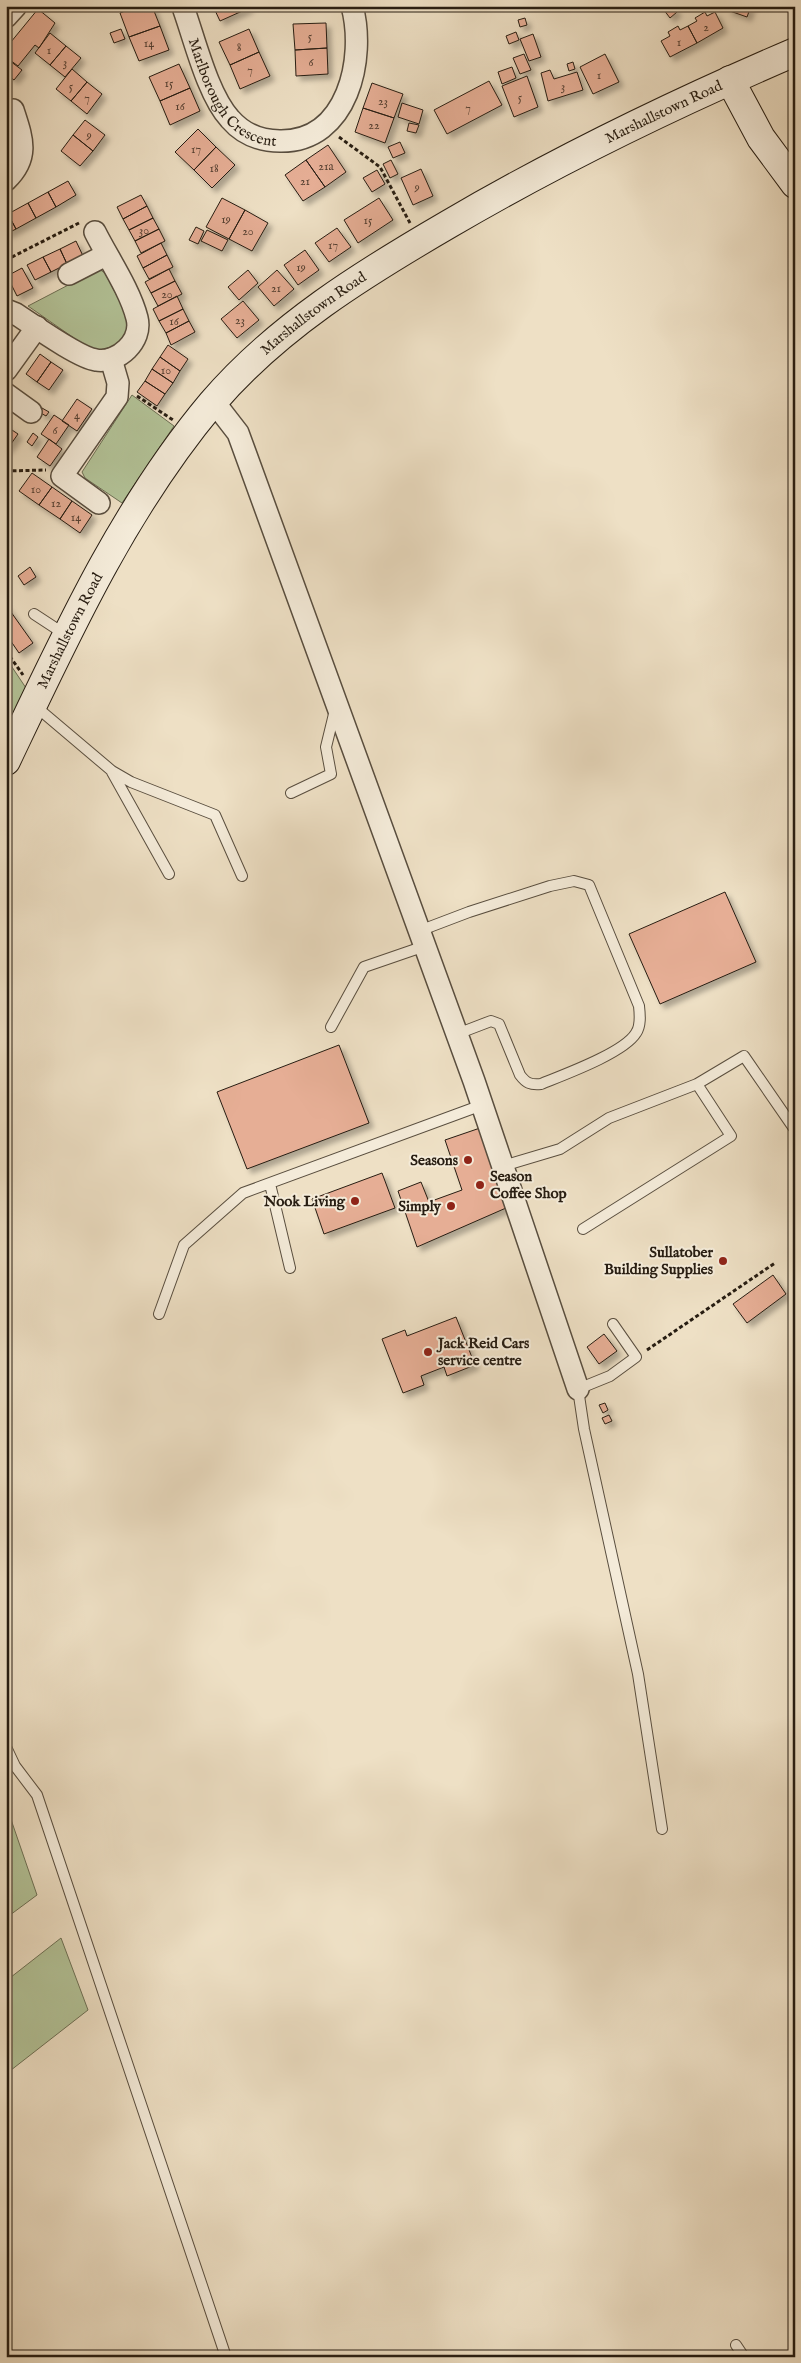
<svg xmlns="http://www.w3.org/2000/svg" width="801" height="2363" font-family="'IM FELL English',serif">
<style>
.green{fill:#b3c398;stroke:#6d7055}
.building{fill:#e6ae95;stroke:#271d12;filter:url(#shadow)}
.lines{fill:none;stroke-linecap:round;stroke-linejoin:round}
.lane-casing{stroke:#594e3f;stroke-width:12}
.street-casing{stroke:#594e3f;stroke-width:24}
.secondary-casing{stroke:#271d12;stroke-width:30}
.path{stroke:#271d12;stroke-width:3;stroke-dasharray:4 2.5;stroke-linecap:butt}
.lane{stroke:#f4ebd9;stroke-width:10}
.street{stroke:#f4ebd9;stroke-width:21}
.secondary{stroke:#f4ebd9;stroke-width:28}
.poi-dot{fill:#8f2418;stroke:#f4ebd9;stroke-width:2}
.labels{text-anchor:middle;stroke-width:4;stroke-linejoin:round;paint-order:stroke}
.number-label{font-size:12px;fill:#574133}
.street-label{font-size:15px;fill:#271d12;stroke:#f4ebd9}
.poi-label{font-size:15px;font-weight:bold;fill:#271d12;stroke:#f4ebd9;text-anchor:end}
</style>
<defs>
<filter id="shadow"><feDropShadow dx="4.5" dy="4.5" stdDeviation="2.5" flood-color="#0004"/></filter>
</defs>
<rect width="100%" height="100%" fill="#eee0c5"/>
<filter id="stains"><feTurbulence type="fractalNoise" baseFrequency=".004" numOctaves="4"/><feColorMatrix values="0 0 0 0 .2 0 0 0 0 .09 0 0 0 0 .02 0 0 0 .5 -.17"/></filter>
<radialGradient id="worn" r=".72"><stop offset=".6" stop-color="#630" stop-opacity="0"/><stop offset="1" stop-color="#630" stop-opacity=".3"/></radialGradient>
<path class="green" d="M99,269L105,273L129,319L127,335L112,350H91L28,306Z
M132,395L174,426L122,503L85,478L82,472Z
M6,658L26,688L6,729Z
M6,1805L37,1895L6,1918Z
M61,1938L88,2010L6,2074V1981Z"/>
<path class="building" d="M138,6H152L160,26L129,37L120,13Z
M213,6H249V8L220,21Z
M661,6H673L677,12L670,18Z
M728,6H751L747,17L727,10Z
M38,9L55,23L39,48L35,45L18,66L6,57V48Z
M705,12L707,16L715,12L723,28L697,43L688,26L697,21L695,18Z
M525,18L527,25L520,27L518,20Z
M326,23L327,48L295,50L293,24Z
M160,26L169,50L139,61L129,37Z
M678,26L680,30L688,26L697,43L670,57L661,41L670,36L668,32Z
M121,29L125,39L114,43L110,33Z
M249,29L259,52L230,65L219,42Z
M516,32L519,40L509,44L506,36Z
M50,33L66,46L50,65L35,53Z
M533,34L541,57L529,61L520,39Z
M66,46L81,58L65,77L50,65Z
M327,48L328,74L296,76L295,50Z
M259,52L270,76L240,89L230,65Z
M524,54L531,70L520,74L513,58Z
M605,54L619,82L593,94L580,67Z
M6,58L22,70L14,80L6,74Z
M573,62L575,69L569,71L567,64Z
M179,64L190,88L160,101L149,77Z
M512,67L516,78L502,84L498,72Z
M72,69L87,82L71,101L56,89Z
M550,70L554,79L577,72L583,90L548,101L541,73Z
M527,76L538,107L514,117L502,86Z
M489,81L502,105L447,134L434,110Z
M87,82L102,94L87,114L71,101Z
M372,83L403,94L394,118L363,108Z
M190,88L200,111L170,125L160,101Z
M402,103L423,110L419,124L398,117Z
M363,108L394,118L385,143L355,132Z
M85,120L105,135L93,151L73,135Z
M409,123L419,125L416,133L407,131Z
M198,129L216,147L194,170L175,152Z
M73,135L93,151L80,166L61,151Z
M400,142L405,153L393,158L388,147Z
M328,145L346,172L325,187L306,160Z
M216,147L235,165L212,188L194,170Z
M306,160L325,187L303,201L285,175Z
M391,160L398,174L390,178L383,164Z
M421,169L433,196L413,205L401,178Z
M377,170L385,184L372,192L363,178Z
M68,181L76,195L56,207L48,192Z
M48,192L56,207L36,218L28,203Z
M141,195L147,206L123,219L117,207Z
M222,198L245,210L229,239L206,227Z
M379,198L393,220L358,243L344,220Z
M28,203L36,218L16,229L8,214Z
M147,206L153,218L129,230L123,219Z
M245,210L268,223L252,251L229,239Z
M8,214L16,229L6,234V215Z
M153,218L159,229L135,241L129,230Z
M196,227L204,231L198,244L189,240Z
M337,228L351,247L329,262L315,243Z
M159,229L165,241L141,253L135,241Z
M207,230L228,240L222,251L201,241Z
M76,241L83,256L67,264L60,249Z
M161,243L167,255L143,268L137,256Z
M60,249L67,264L51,272L43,257Z
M305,250L319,270L298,285L284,265Z
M167,255L173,267L149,279L143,268Z
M43,257L51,272L35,280L27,265Z
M22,268L33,288L17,296L7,276Z
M169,269L175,281L151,293L145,282Z
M248,270L258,283L239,300L228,287Z
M277,270L294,289L274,306L258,287Z
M175,281L182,294L158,306L151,293Z
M177,296L183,309L159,321L153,309Z
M243,301L259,320L237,338L221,319Z
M183,309L189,321L166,333L159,321Z
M189,321L195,332L171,345L166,333Z
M168,345L188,359L180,371L160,357Z
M40,354L51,362L37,382L26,374Z
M160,357L180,371L173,383L152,369Z
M51,362L63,370L49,390L37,382Z
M152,369L173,383L165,394L145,381Z
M145,381L165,394L157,406L137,392Z
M77,399L92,409L77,431L62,421Z
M42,408L49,412L46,416L39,412Z
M54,415L69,425L56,444L41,434Z
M6,426L18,434L6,451Z
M33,433L38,437L32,446L27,442Z
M49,439L62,449L50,466L37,457Z
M32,473L52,487L39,505L19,491Z
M52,487L72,501L60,519L39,505Z
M72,501L92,515L80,533L60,519Z
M30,567L36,577L24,585L18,576Z
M6,605L33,643L19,653L6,634Z
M725,892L756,962L660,1004L629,934Z
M339,1045L369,1123L247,1169L217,1092Z
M483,1127L506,1208L417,1247L398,1191L421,1182L429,1202L462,1190L445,1140Z
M382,1173L395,1208L324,1234L312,1199Z
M773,1275L786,1294L747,1323L733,1304Z
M456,1317L475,1365L447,1376L444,1367L421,1376L424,1385L403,1393L382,1339L405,1330L407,1336Z
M604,1334L617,1351L599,1364L587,1347Z
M605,1403L608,1410L603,1413L599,1405Z
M609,1415L612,1421L605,1424L602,1418Z"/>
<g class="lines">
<defs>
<path id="lane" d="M34,614L66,635
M34,705L112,771L131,782L215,815L242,876
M112,772L169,874
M291,793L331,774L326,747L335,710
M419,931L469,912L550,886L574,881L589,885L639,1006C640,1015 641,1026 636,1033C624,1053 563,1075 541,1084C530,1085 526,1083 520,1075L499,1024L491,1021L457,1034
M331,1027L364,967L425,946
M697,1084L744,1056L793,1127
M503,1166L560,1149L609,1118L697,1084L731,1136L583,1229
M270,1184L290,1268
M159,1314L184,1245L243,1193L482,1105
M613,1324L636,1357L610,1376L578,1389L584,1429L638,1674L662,1829
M6,1747L15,1766L37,1795L226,2357
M736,2345L744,2357"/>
<g id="street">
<path id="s1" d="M184,10C195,41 208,95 230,119C243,134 261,141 280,141C348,142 366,58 352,6"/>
<path d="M6,17L16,6"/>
<path d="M6,180C30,157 22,138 13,110"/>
<path d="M69,274L106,255"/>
<path d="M6,310L16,314C33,325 79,358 96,360C107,362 119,357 127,349C135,341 140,330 137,318C130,290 108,258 95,232"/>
<path d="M6,370L37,327"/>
<path d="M6,394L31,412"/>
<path d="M214,402L238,433L474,1081L578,1389"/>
<path d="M99,503L62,476L117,397L118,383L111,359"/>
</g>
<g id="secondary">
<path d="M730,80L761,138L795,184"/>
<path id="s2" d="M6,761C65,637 123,509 212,403C277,327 363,274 449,224C560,159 676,103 795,52"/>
</g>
</defs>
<use href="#lane" class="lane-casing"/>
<use href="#street" class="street-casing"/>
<use href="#secondary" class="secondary-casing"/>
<path class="path" d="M339,137L380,167L410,223
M6,260L79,223
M137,396L173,420
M6,471L46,470
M6,651L23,675
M647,1350L775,1263"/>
<use href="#lane" class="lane"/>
<use href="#street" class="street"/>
<use href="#secondary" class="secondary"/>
</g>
<g class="poi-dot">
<circle cx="468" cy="1160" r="5"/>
<circle cx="480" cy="1185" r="5"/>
<circle cx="355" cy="1201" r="5"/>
<circle cx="451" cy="1206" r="5"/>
<circle cx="723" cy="1261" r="5"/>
<circle cx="428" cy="1352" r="5"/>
</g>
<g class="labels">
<g class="number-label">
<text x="706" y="31">2</text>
<text x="310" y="40">5</text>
<text x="679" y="46">1</text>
<text x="149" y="47">14</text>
<text x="239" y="51">8</text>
<text x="49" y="54">1</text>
<text x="65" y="66">3</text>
<text x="311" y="66">6</text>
<text x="250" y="74">7</text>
<text x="599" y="79">1</text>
<text x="169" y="87">15</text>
<text x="71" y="90">5</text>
<text x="563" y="90">3</text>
<text x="520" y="101">5</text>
<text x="87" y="102">7</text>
<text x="383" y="105">23</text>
<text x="180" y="110">16</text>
<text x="468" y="112">7</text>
<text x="374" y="129">22</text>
<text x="89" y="139">9</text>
<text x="196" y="153">17</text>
<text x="326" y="170">21a</text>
<text x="214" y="172">18</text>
<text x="305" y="185">21</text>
<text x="417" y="191">9</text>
<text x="226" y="223">19</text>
<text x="368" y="224">15</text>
<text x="144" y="234">30</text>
<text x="248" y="235">20</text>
<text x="333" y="249">17</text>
<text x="301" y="271">19</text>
<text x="276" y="292">21</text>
<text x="167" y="298">20</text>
<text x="240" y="324">23</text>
<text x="174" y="325">16</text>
<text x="166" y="374">10</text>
<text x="77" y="419">4</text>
<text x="55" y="434">6</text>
<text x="36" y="493">10</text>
<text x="56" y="507">12</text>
<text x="76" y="521">14</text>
</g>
<g class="street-label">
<text dy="5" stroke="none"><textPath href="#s1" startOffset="101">Marlborough Crescent</textPath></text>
<text dy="5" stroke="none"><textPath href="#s2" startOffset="955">Marshallstown Road</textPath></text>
<text dy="5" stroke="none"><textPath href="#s2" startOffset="550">Marshallstown Road</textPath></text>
<text dy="5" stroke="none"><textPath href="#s2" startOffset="145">Marshallstown Road</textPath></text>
</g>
<g class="poi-label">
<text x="458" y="1165">Seasons</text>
<text x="490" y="1181" text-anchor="start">Season<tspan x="490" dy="17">Coffee Shop</tspan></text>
<text x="345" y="1206">Nook Living</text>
<text x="441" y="1211">Simply</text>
<text x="713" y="1257">Sullatober<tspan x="713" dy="17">Building Supplies</tspan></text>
<text x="438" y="1348" text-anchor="start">Jack Reid Cars<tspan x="438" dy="17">service centre</tspan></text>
</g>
</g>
<rect width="801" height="2363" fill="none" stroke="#eee0c5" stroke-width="25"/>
<rect x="8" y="8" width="786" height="2348" fill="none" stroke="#271d12" stroke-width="2.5"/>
<rect x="12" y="12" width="776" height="2338" fill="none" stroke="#271d12"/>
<rect width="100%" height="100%" filter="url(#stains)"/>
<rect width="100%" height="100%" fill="url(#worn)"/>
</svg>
